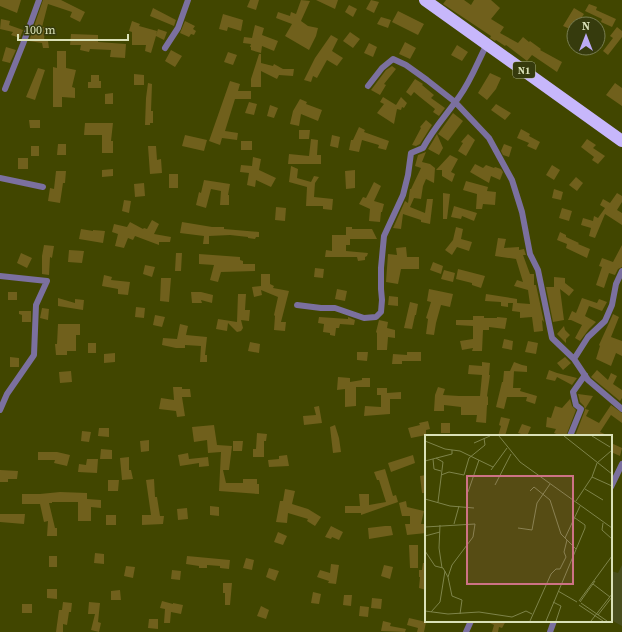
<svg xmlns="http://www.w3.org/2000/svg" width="622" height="632" font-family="'Source Serif 4',serif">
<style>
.built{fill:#494e1d}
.building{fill:#70601c}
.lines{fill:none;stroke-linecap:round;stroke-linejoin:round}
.street{stroke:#7b709f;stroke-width:6}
.highway{stroke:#c7b7fb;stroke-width:12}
.labels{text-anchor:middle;stroke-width:3.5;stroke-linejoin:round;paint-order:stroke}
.shield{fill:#363b0d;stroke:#a9af85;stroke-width:1}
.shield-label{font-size:10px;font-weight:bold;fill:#dae1b8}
.inset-road{fill:none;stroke:#7e844a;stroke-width:1}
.view{fill:#cd7285;fill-opacity:0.15;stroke:#cd7285;stroke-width:2}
.inset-edge{fill:none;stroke:#dae1b8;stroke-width:2}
</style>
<rect width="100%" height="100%" fill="#414600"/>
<path class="built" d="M622,565V626L611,620V571L618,573Z"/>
<path class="building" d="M0,0H21L17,13L0,6Z
M43,0H61L85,12L80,22L70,17L72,12L48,4L42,27H45L44,41H48L49,48H43L42,43L29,41Z
M250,0H259L256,10L247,7Z
M301,0L310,1L301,21L308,26L318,28L316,36L309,50L285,36L292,24L276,18L278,12L290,16L291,12L296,14Z
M316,0H338L335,9Z
M371,0L379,2L374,13L366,9Z
M446,0H464L471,5L474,0H491L500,8L491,19L504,27L500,33L518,43L523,37L529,42L530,41L541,49L540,50L562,62L557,72L532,55L527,61L506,45L505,46L496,40L495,41L490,38L491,36L443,4Z
M589,4L597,7L596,10L616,19L612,27L601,22L602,19L585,11Z
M349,5L357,9L353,17L345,12Z
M153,8L176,20L174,26L150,16Z
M574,8L584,14L579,22L575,20L570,29L563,26Z
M398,11L424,24L418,35L392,22Z
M223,14L243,20L241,31L228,27L227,31L219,29Z
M381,17L391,20L388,28L377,24Z
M1,19L10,21L9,25L23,30L20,38L11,35L13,32L0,29Z
M132,21L140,24L139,26L157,31L156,35L158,29L167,32L164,40L156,36L151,53L145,51L146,45H132V32L129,31Z
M185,21L195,26L193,29L196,31L194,35L191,34L189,37L180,33Z
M255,25L264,28L262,35L278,41L274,51L262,46L261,53L251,50V47H250L251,44L243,43L244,37L252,38Z
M617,27L622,31V37L608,55L603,51L613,38L610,36Z
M350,32L360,39L353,48L343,41Z
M71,34L98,35V42L126,44L125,58L110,57L111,50L90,49L89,52L80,50L81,45H70Z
M331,35L338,39L332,51L343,58L337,66L327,60L317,78L313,76L311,82L304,80L315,58Z
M405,42L416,48L410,59L399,54Z
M369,43L377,47L373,57L364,53Z
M457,45L468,52L462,61L451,55Z
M6,47L16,50L10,63L2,61Z
M171,50L182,56L175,67L165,61Z
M57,51H66V68L76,70L72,87L75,88V98L62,97V107H53V67L57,68Z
M228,52L237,55L233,65L224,62Z
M259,54H261V63L273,66L274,64L283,69H294L293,76L279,75L277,79L261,71V87H251V79Z
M392,66L396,69L384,84L386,85L380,95L371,90L386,70Z
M38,68L45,70L35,100L26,97Z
M490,73L501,78L496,89L487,100L478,93Z
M134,74L144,75V85H134Z
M91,75H99V81H101V88H88V82H91Z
M415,79L423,84L422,85L434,95L431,98L445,108L439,116L433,112L435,109L420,97L414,92L411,96L406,92Z
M230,81L240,84L238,91H251V99H235L225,131L238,133L237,140L222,138L220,145L209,141Z
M148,83L152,84L151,111H153V123H150V125H145L146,98Z
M615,83L622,88V106L606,95Z
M113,93V104H105V94Z
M383,97L396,105L401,97L407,103L404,108L402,107L401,110L397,109L394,124L377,113L384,104L380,102Z
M300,99L307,102L306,104L322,110L318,121L301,114L299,126L290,124L293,111Z
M249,102L257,104L254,115L245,113Z
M496,104L511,113L505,120L491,110Z
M270,105L278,108L274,118L267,116Z
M453,113L463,121L448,141L438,134Z
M29,120H40V128H30Z
M426,120L432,125L420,144L416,146L412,145L421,128L420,127Z
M85,123H113L111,141H113V153H102V135H84Z
M359,127L365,130L364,132L389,141L386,150L378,148L379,145L362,140L359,152L349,150L351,140H353Z
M521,129L530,134L529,136L540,142L536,150L527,146L529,143L517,138Z
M299,130H310L309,139H299Z
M437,134L443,148L439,155L428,149Z
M468,134L475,140L466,156L458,151L463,143L461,142Z
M185,135L207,140L204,151L182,146Z
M332,135L340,137L338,148L330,146Z
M311,139L318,140L317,155H321V164H288L289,154L309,156Z
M587,139L596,145L593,148L605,156L598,164L592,160L594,157L581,147Z
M241,141H252V150H241Z
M58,144H66V155H57Z
M504,144L512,147L509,157L503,155L501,151Z
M31,146H39V156H31Z
M148,146H156L157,160L161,159L162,173L150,174Z
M426,152L422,162L430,164L435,168L434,183L426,179L423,186L421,199L414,198L410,207L425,213L427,199H433L430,224L421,222V220L403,214L401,229L393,228L405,201L408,203L410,189H411L421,168L415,166L418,155Z
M450,155L458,159L451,172L455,174L452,182L442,176V170H436Z
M253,157L261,159L259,170L276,178L271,187L256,180L255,187L247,185L249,173L240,172L241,165L252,166Z
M18,158H28V169H18Z
M475,164L483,168L486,165L494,168L495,167L501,169L503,172L500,180L491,176L489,183L470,172Z
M552,165L560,170L554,180L546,175Z
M291,166L298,169L297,178L311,182L314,176L319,177L315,183L314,197L333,199L332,210L323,209V206H306L307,187L289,182Z
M113,169V176L102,177V170Z
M355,170V188L346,189L345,171Z
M56,171H66L65,183H63L60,203L48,201L50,188L54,189Z
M169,174H178V188H169Z
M576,177L583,183L577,191L569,185Z
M204,180L230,184L228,195H229V205H220L221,191L211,189L206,208L196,205L199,192L201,193Z
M466,181L488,187L487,191L496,192L495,205L483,204L482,209H476L477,194L463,190Z
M374,182L381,186L374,201L384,204L382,212H381L380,222L369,221L370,209L359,204L363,197L366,198Z
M144,183L145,196L135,197L134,184Z
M554,189L563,192L561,200L552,198Z
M443,193L450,194L447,219H443Z
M617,193L622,196V202L617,210L622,213V225L605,214L595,238L589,236L591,228L581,225L583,218L593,221L594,216L598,218L605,208L600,205L603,199L610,203Z
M124,200L131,201L129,213L122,211Z
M454,206L477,213L474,221L462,216L461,219L451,217Z
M276,207L286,208L285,221L275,220Z
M562,208L572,211L569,221L559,218Z
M152,220L159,224L154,234L171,237L170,242H159V245L135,236L133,240L128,238L124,248L115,246L118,234L112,232L114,224L127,227L130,222L143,229L144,228L147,229Z
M182,222L212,227H224V229L259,232V237H256L255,239L248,238V237L230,235L209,236V244H203L204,236L180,233Z
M346,227H352V229H372L377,239H350V245H346V251L368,253L367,256L365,257V260L358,261L357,257H325L326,250L332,251V235H346Z
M456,227L463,229L461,239L472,242L469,251L457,247L452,255L445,250L453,240Z
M81,229L93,231V230L105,231L103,243L79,239Z
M560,232L566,235V237L579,243L578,244L590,249L587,258L566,248L567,244L557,240Z
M498,238L506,239L504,248L519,247V250L524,249L526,255H523L530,274H534V285H536L544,322L542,320L543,331L534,332L532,317L520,318V312L512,311L513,303H508V307L501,306V302L485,301L486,294L517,299V303L530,304L528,290L514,286L517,280L523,282L516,259L495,256Z
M44,245L54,246L52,258L50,257L49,275L42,274V256Z
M622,245V267L618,269L615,275L609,273L604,288L596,285L602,267L599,266L602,258L613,262Z
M406,247L407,257H419V269H401L398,284L386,282L388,254L397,255L396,248Z
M69,250L84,251L82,263L68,262Z
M21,253L32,258L27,268L17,263Z
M176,253H182L181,271H175Z
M199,254L240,257V260L243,261V264H255V271L221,272L218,282L210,280L214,265L199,264Z
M433,262L443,266L441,274L430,270Z
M145,265L155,267L152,277L143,274Z
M315,268L324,269L323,278L314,277Z
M458,269L485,276L481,288L472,285V283L456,279Z
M444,270L455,273L453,282L441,279Z
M261,274H270V284L274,286L273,288L289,291L281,322H286L285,331L274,330L275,316L274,315L278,297L261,290L262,295L254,297L252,287L261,286Z
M104,275L112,277L111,280L130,282L128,295L118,294V289L102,286Z
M554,277L565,278V283L574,290L569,296L560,289L564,320L553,322L546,287H554Z
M161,278H171L169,302L160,301Z
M337,289L347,291L345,301L335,299Z
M429,289L453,294L450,307L441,305L436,323L434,335L426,334L428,319L426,318L431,302L427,301Z
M8,292H17V300H8Z
M191,292H201L213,295L212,303L201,300L202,303H192Z
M238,294H246L245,310H250L249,321L241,320L243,328L241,331L237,332L228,323L227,331L216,329L218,319L237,322Z
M389,296L398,297V306L388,305Z
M58,298L75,303V299L84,300L83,310L58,306Z
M582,298L597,303L599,299L607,302L602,311L589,306L585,316L596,322L589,329L580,341L575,338L582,325L571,320H568L572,311L576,313Z
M410,302L418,304L416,315H415L412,329L404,328Z
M136,307L145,308L144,318L135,317Z
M42,308L49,309L48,320L40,318Z
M19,311H31V322H22V315L19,314Z
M613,314L619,317L611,337L622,341V356L616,353L611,366L596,359L600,346L599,345Z
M155,315L165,317L162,327L153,325Z
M473,316H484V318H497V317L507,318L505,329L489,327V330H483L482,351H472L473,348L462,350L460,341L473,339V326L456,325V320H473Z
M319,317L348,319V317L355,320L354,325L340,324L339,328H336L335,336L330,335V333L323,332L324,324L318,323Z
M379,320L388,322L387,328L395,330V338L388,337L387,350H377V333L376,332Z
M58,324H80V335H76V351H67V355H56L55,344H57Z
M180,324L188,326L186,335L207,337L205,355H207V362H200L201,346L185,345V348H176L162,345L163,338L177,339Z
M564,326L565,330L570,335L566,339V343L557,334Z
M504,339L513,341L512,350L502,348Z
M528,341L538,343L536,354L525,352Z
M250,342L260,344L259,353L248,351Z
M88,343H96V353H88Z
M357,352H368L367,361L357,360Z
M407,352H421V361H402V364H392L393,354L407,355Z
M115,353V362L104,363V354Z
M10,357L19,358V367H10Z
M565,357L571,363L563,370L557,363Z
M482,362L490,363L489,375H490L487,396L488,397V405H487L486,423L476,422L477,415H461V407L444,405V411H434L435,395L438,387L445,389L443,395L459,396H480L482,375L468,374L469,365L482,366Z
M514,362L522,365L527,366V372L510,371Z
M549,370L557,373L577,378L572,385L557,377L555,381L546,379Z
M597,370L608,380L611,373L617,376L613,384L622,390V398L620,401L591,377Z
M71,371L72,382L60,383L59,372Z
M504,371H514L513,388H521L520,391L537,396L535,404L526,401L527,397H507L504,409L496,407L502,382H503Z
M338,377L350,378V382L362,380V378H370V387H356V406L345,407V389L337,390Z
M173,387H182V389H190L191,397H182L185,416L177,417L176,411L159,409L161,398L174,400Z
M377,388H387V393L401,392V399H390V414L364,416L365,406L381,407V395H377Z
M578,394L593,396L585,409L589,410L586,416L599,423L611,405L622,413V423L611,415L600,432L609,436H575L585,410L584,406L580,402Z
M570,399L572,406L576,410L566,436H561L554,433L556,429L546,427L547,417L551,418L555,406L562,408Z
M319,406L322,423L304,425L303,416L316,415L314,407Z
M501,417L510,419L505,436H498L501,426L499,425Z
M428,421L430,429L426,430V435L411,438L408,428L420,425L419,423Z
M441,423H450V433H441Z
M522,424L531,427L527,436L518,433Z
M214,425L217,445L232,446L229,470H223L226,483H243V479H257V484H259V494L219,491L221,452L208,453L207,440L194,442L192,427Z
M335,425L339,438L341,452L333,453L330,427Z
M99,428H109V437L98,436Z
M82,431L91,432L89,442L81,441Z
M257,433L267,434L266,441H264V457H253V449H256Z
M149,440V451L141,452L140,441Z
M233,441H243L242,451H233Z
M611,443L622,448L620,456L611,452Z
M101,449L112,450V459H100Z
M38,452H57L70,455L67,466L54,463L55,460H38Z
M188,453L189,459L208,457L209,466L199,467V463L180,466L178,455Z
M287,455L289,466L269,467L268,460L279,459V456Z
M413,455L415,463L391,472L388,463Z
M129,457V470H131L133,479L122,480L120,458Z
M87,459H98L97,473L78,472L79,464L86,465Z
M385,469L393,496L396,495L398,502L361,515V513H345V506H360L359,494H369V505L386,502L379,480H377L374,472Z
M0,470L18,471L17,479H8V482H0Z
M426,475V493H422L420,476Z
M154,479L155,497H157L160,516H164L163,524L142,525V515H151L146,480Z
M108,480H119L118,491H108Z
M285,489L295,491L292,504L308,509L321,517L315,526L307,521L308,519L288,513L287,523L276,522L280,501H283Z
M60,492L87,493V499L101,500V508L91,507V521H78V502H52V503H49L55,528H57V536H47L48,521L44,522L40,504H22V494H40Z
M406,501L407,507L424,511L421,524H426V533L407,535L405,524H410V516H402L399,503Z
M210,506L219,507V516L210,515Z
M187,508L188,519L178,520L177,509Z
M0,514H25L24,524L0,522Z
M106,515H116V525H106Z
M331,526L343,532L339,540L332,537L331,539L325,537Z
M385,526H391L393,535L369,539L368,528Z
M278,532L287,536L283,545L274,542Z
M409,545H418V568H410Z
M95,553L104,554V564L94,563Z
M49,556H57V567H49Z
M187,556L230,560L229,569L220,568V566L207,565V568H199V566L186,564Z
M246,558L254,560L252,570L243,568Z
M423,563H426V590L419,588L420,577H419V570H422Z
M331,564L339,565L336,584L328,583L329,581L317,577L320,570L330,573Z
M384,565L393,567L390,579L381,576Z
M126,566L135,567L133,578L124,576Z
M269,568L279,571L275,581L266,577Z
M172,570L181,571L180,580L171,579Z
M223,583H232L230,605H225V593H223Z
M47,589H57V599L47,598Z
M120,590L121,600H111V591Z
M313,592L321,594L319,604L311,603Z
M344,595H352L351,606L343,605Z
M372,598L382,599L381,609L371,608Z
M162,601L173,604V603L183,605L181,614L171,612L170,623H164L165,609L160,608Z
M63,602L72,603L71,612H69L67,625L63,624V632H56L59,610H62Z
M89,602L100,603L98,622L101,623L99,632L91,630L95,614H88Z
M22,604H32V613H22Z
M261,606L269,610L266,619L257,616Z
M360,606L369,607L368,617L359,616Z
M409,618L426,622L424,632H417L418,628L407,625Z
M149,619H158V629L148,628Z
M383,621L391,623L390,626L406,629L405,632L381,631Z
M486,621H506L502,628L499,627L498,632H492L494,625Z"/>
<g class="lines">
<path class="street" d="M165,48L178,28L188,0
M368,86L382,68L393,59L406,65L427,80L455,102L489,138L512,180L522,212L530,254L538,270L552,338L574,359L588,380L622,409
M5,89L23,44L39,0
M0,178L43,187
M0,276L47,281L36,305L34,355L7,394L0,410
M297,305L321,308H335L364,318L376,317L381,312L382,300L381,289V268L384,236L403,195L408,175L411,153L423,148C433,129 447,114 459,97C471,81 478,61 487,44
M574,359L588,337L605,321L612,305L616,284L622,271
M570,436L581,409L576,405L573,392L585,375
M611,487L622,464
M466,632L471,621
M550,632L554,621"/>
<path class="highway" d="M425,0L622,141"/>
</g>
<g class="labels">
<rect class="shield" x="513" y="62" width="22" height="16" rx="3"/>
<g class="shield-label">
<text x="524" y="74">N1</text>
</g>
</g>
<g transform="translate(425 435)">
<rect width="187" height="187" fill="#414600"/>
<path class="inset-road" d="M74,1L95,27L187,93M139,1L187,39M167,1L185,12M0,6L20,14L35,16L68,32M49,8L65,1M11,23L18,27L13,67M8,24L9,34L16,36M0,26L27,19V15M66,35L82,13M16,40L24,37L39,40L44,23L60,10L59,3M167,42L187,51M70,50L86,19M160,54L178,65M105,56L109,52L125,65L136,99L151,114M43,57L54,25M0,64L25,71L49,73M151,66L167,42L172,28L186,16M178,88L177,95L187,104M29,89L34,71M15,90L14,113L17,133M0,92L50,89L48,102L27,130L23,142L27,161L37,165L35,179M93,93L107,95L112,68L125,49M0,101L15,97M140,103L155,71M0,116L10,131L18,133L23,142M168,149L185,162M133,156L152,167M154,166L187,121M128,167L136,171L131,186M155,167L170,146M156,168L182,186M154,170L178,186M0,176L23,179L54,177L87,182L101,176L107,179M6,177L15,167L20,136M173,180L187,162M105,186L126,139L131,134H135L141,122L139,117L142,105M121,186L160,93V90L150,83M166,186L187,159"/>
<path class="view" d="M42,41H148V149H42Z"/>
<rect width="187" height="187" class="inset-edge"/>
</g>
<g transform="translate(586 36)"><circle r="19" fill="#363b0d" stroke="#787d51"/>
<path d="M0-3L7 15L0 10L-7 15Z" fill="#bcaaf5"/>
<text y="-6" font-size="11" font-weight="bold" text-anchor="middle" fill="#dae1b8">N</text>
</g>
<path d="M18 34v6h110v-6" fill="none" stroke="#dae1b8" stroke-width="2"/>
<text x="24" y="34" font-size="12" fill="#dae1b8" stroke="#363b0d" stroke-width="3" paint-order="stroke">100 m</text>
</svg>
